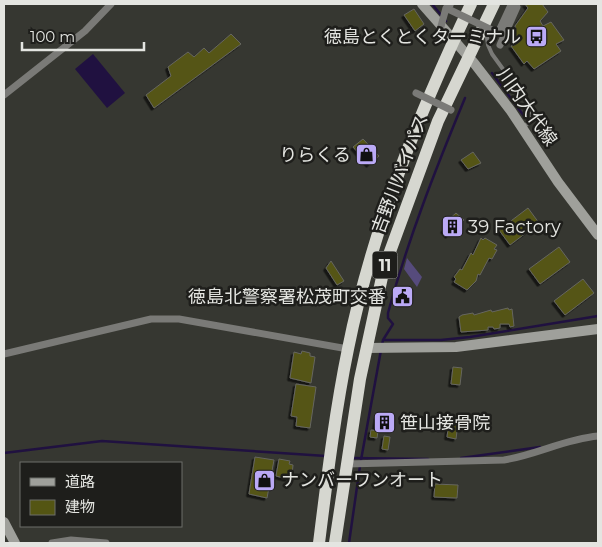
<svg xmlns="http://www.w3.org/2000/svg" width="602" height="547" font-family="Montserrat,'Noto Sans JP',sans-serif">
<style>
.green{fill:#564b7c}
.water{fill:#201140}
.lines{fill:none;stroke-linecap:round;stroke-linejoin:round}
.stream{stroke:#201140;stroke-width:2.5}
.building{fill:#545513;stroke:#666660;filter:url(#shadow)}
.lane{stroke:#7a7a77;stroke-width:4}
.street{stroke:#7a7a77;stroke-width:7}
.secondary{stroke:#9fa09b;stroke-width:10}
.highway{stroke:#d6d7d0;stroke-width:12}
.street-bridge{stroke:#7a7a77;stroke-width:7}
.labels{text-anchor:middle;stroke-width:5;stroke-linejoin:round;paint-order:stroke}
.shield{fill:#1e1e1b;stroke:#a9a9a6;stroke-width:1}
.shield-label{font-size:16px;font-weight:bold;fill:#e4e5e1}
.poi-label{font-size:18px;fill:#e4e5e1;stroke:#1e1e1b;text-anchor:end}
.street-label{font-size:18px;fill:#e4e5e1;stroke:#1e1e1b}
</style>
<defs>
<filter id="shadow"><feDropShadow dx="-2.5" dy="2.5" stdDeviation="0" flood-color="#0009"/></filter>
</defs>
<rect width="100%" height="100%" fill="#363731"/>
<path class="green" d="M407,258L422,277L417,287L404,269Z"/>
<path class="water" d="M93,54L125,93L107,108L75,69Z"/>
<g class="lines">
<path class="stream" d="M432,4L446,21
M492,73L524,116
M383,340L393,324L388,318V313C408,239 436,168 465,98
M382,345L383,340H441L470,337L598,316
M4,453L102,441L326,456
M351,458L428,459
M461,458L540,447
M361,460L381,350
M349,543L360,466"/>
</g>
<path class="building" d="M525,4H542L548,12L540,21L543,26L551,22L564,40L556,44L561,51L534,69L527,61L524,64L511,46L515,45L510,35L516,30L515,26L528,8Z
M414,9L424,24L415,31L404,15Z
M231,34L241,44L154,108L146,95L171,76L168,67L188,52L194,57L204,48L209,53Z
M363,139L379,156L369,165L353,147Z
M473,152L481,163L468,169L461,160Z
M528,208L539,223L510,245L499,230Z
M456,213L464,220L448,236L443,230L450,224L447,221Z
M481,238L483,240L485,238L497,245L494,249L497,250L492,259L489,258L480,275L478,274L476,281L467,290L454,282L456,279L454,277L460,269L462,270L471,253L473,255Z
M559,247L570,262L540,284L529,269Z
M331,261L344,281L337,285L326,268Z
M583,279L594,293L565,315L554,301Z
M399,291L408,296L404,304L396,300Z
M508,308L509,310L512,309L514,326L510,327L509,324H500V328L494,329L493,327H488V330L461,332L459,317L462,315L473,313L474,315L491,310L492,312Z
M302,351L310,353V356L315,357L311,383L290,378L294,352L301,354Z
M453,367L462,368L460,385L451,384Z
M296,384L316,387L310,428L296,426L297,417L291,416Z
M377,416L393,419L391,430L375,427Z
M449,422L458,423L456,439L447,437Z
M371,430L378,431L377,438L370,437Z
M384,436L390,437L388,450L382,449Z
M255,457L274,460L267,498L249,494Z
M279,459L290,461L289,464L293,465L292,475L289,474L288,479L276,476Z
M435,484L458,485L457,498L434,497Z"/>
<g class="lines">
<path class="lane" d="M486,30L488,45L492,54L532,109V119L524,127"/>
<path class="street" d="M449,4L450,5
M498,33L511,5L517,7L500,45
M4,95L85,31L111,4
M4,354L151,319H179L348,349
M347,464L504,460C536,455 565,439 598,436
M52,543L71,540L106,543"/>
<path class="secondary" d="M422,4L474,63L511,111L558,182L598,235
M366,348L456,347L598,329
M4,522L15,543"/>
<path class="highway" d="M319,543C327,479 335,412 348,349C372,229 419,113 471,4
M335,543L360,379L384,268L438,121L494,4"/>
<path class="street-bridge" d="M440,30L446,8L498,33
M416,93L451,110"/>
</g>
<defs>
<symbol id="bus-square" viewBox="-11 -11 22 22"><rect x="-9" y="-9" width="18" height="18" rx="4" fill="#bbaaf6" stroke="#1e1e1b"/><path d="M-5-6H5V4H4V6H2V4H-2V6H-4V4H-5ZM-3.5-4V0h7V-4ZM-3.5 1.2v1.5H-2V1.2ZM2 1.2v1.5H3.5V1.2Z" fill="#111"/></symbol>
<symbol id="shop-square" viewBox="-11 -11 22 22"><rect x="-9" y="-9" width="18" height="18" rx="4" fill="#bbaaf6" stroke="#1e1e1b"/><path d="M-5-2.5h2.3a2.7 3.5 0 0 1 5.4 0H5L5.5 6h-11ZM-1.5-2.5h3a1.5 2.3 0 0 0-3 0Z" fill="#111"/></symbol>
<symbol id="building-square" viewBox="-11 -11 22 22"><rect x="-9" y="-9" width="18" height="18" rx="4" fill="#bbaaf6" stroke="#1e1e1b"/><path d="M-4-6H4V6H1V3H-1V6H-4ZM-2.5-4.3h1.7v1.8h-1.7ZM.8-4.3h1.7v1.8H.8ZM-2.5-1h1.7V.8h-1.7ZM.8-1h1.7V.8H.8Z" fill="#111"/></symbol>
<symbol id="civic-square" viewBox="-11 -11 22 22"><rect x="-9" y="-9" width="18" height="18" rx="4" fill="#bbaaf6" stroke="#1e1e1b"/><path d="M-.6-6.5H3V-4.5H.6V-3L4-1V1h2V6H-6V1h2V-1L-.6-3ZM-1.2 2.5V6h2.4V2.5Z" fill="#111"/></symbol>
</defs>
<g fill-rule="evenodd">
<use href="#bus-square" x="524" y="24" width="25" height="25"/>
<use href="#shop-square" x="354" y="142" width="25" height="25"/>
<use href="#building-square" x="440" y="214" width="25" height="25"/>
<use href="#civic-square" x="390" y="284" width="25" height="25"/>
<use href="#building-square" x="372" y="410" width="25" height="25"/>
<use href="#shop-square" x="252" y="468" width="25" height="25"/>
</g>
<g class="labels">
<rect class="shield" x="372.5" y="251.5" width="25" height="27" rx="4"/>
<g class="shield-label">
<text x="385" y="271">11</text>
</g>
<g class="poi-label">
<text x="521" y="43">徳島とくとくターミナル</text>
<text x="351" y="161">りらくる</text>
<text x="468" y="233" text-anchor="start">39 Factory</text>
<text x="386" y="303">徳島北警察署松茂町交番</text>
<text x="400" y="429" text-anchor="start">笹山接骨院</text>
<text x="281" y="486" text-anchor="start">ナンバーワンオート</text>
</g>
<g class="street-label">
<text transform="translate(527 107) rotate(55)" y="6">川内大代線</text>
<text transform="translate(400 174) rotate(-69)" y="6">吉野川バイパス</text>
</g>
</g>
<rect width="602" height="547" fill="none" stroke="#e4e5e1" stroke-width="10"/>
<rect x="20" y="462" width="162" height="65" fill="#1e1e1b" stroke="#6d6e6a"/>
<rect x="30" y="478" width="25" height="8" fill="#9fa09b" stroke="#6d6e6a"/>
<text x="65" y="487" font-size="15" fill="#e4e5e1">道路</text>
<rect x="30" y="500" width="25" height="15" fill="#545513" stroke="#6d6e6a"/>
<text x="65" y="512" font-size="15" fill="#e4e5e1">建物</text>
<path d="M22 42v8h122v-8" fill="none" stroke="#e4e5e1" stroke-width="2.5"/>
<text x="30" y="42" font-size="15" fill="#e4e5e1" stroke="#1e1e1b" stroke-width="4" paint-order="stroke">100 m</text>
</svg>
